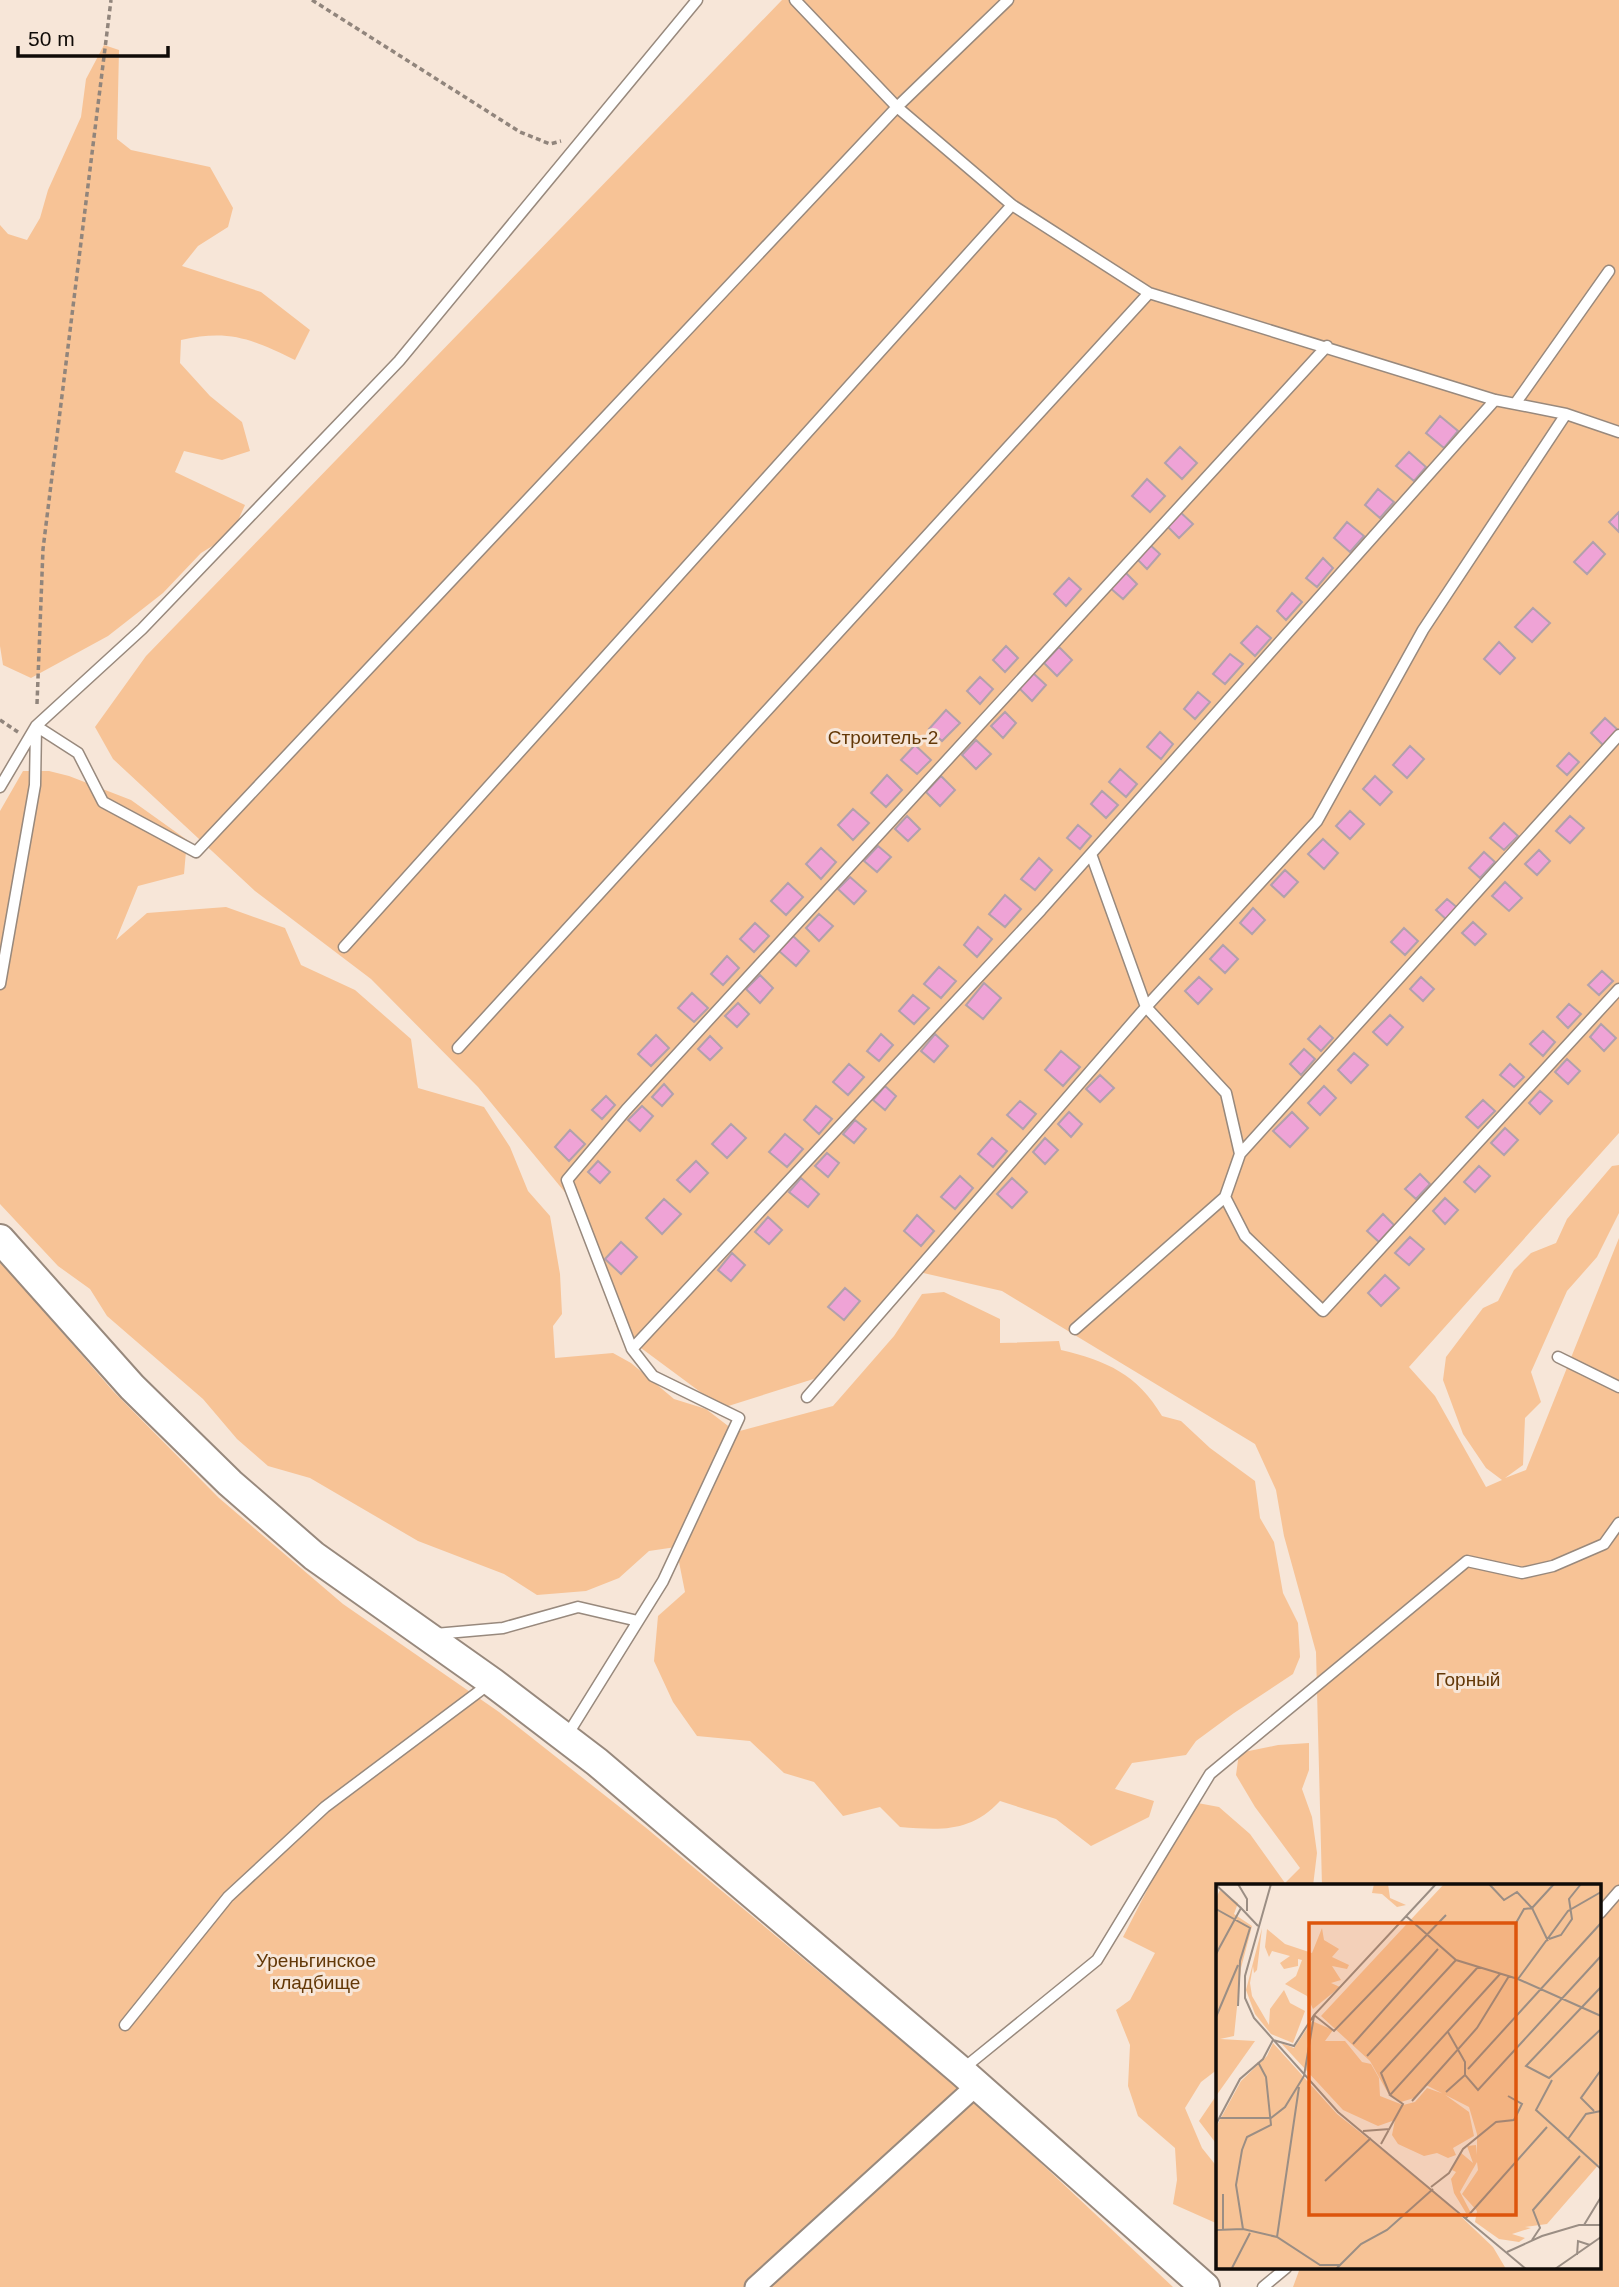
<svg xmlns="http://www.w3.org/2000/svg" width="1619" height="2287" font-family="Arial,sans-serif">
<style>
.green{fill:#f7c396}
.building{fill:#efa3d6;stroke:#b2a0ab;stroke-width:2}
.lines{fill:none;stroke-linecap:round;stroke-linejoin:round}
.service-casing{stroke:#98897d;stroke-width:13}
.minor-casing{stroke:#98897d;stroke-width:23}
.secondary-casing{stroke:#98897d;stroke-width:32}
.path{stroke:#91857c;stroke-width:3.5;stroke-dasharray:5 3.5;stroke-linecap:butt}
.service{stroke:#fff;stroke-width:10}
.minor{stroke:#fff;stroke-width:19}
.secondary{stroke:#fff;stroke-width:28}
.labels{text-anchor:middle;stroke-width:6;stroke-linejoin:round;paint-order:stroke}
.park-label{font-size:19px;fill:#633807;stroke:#f7e6d8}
.inset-road{fill:none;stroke:#9b8e84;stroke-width:2}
.view{fill:#dd550c;fill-opacity:0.15;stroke:#dd550c;stroke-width:3.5}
.inset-edge{fill:none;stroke:#100b07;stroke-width:3.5}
</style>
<rect width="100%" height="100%" fill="#f7e6d8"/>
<path class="green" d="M782,0H1619V1133L1409,1367L1435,1396L1486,1487L1502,1480L1486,1468L1463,1434L1443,1380L1446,1357L1483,1308L1498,1301L1514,1270L1531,1253L1556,1243L1567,1219L1612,1166L1619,1165V1213L1597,1257L1567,1291L1531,1372L1541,1402L1525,1418L1523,1465L1505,1478L1526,1470L1619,1238V2287H1293L1300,2268H1600V1886H1322L1316,1652L1284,1536L1276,1490L1255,1444L1002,1291L919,1272L823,1376L722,1408L618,1331L573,1202L478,1087L371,979L255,891L113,759L95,727L146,656Z
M104,45L119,50L117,139L131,150L210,167L233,208L228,227L198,246L182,266L261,292L310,330L295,360C252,339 229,329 181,340L180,363L210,396L242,422L250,451L222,460L184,451L175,472L245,505L232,534L201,553L163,593L108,636L31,678L3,665L0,646V225L8,234L27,240L40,218L48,190L81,117L86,79Z
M23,771H49L69,776L131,800L187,840L184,874L138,886L116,940L147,913L226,907L285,928L301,965L355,990L411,1039L418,1088L484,1107L510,1147L528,1191L550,1216L560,1274L562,1314L553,1326L555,1358L613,1353L631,1363L674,1399L706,1409L736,1432L833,1406L894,1336L922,1294L944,1292L1000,1319V1343L1059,1341L1061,1350C1107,1361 1137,1374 1162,1416L1181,1421L1210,1448L1255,1481L1260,1518L1274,1542L1283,1593L1298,1623L1300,1657L1293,1674L1234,1713L1196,1741L1186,1755L1132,1763L1115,1789L1154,1801L1149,1817L1091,1846L1056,1819L1000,1801C970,1833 941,1830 900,1827L880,1807L843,1816L814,1782L784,1773L750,1741L697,1736L673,1702L654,1661L658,1616L685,1592L676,1547L649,1551L619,1578L586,1591L537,1595L504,1574L418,1541L310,1478L268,1466L237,1439L203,1399L107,1316L90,1289L58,1266L0,1204V811Z
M0,1261L113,1391L219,1498L343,1604L499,1712L645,1827L980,2106L1173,2287H0Z
M1309,1743V1770L1302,1789L1312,1817L1317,1853L1313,1886H1218V2069L1201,2082L1185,2108L1202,2148L1218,2168V2224L1173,2204L1177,2180L1175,2148L1138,2116L1128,2086L1130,2045L1116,2010L1130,2000L1155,1953L1123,1937L1163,1859L1187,1801L1219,1807L1250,1834L1285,1883L1300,1868L1255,1807L1236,1775L1239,1753L1278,1745Z
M1218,2093V2146L1199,2121Z"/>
<path class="building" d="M1440,416L1458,431L1444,448L1426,433Z
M1180,447L1197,463L1182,479L1165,463Z
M1409,452L1426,467L1414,481L1396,466Z
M1147,479L1165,496L1150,512L1132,496Z
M1378,489L1394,502L1380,518L1365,505Z
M1178,510L1193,524L1179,538L1165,524Z
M1619,512V532L1609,522Z
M1347,522L1364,536L1350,552L1334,538Z
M1593,542L1605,554L1587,574L1574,562Z
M1148,543L1160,554L1147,569L1135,557Z
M1323,558L1333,568L1317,587L1306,578Z
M1124,571L1137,584L1123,599L1109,587Z
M1069,578L1081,589L1066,606L1054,594Z
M1292,593L1302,602L1286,620L1277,611Z
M1533,608L1550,623L1532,642L1515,627Z
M1257,626L1271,638L1255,656L1241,643Z
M1499,642L1515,658L1500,674L1484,659Z
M1006,646L1018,658L1005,672L993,660Z
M1059,647L1072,660L1057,676L1044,663Z
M1230,654L1243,664L1225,684L1213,674Z
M1033,673L1046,685L1032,701L1019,688Z
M980,677L993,689L980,704L967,691Z
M1198,692L1210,702L1195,719L1184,709Z
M946,710L960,723L942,741L929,729Z
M1005,712L1016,723L1003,738L991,726Z
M1605,718L1619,731L1604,746L1591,733Z
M1160,732L1173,744L1161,759L1147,747Z
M976,740L991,754L976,769L962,755Z
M915,745L931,760L917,774L901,760Z
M1410,746L1424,759L1407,778L1393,765Z
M1569,753L1579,762L1567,775L1557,766Z
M1120,769L1137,784L1126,797L1109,782Z
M887,775L902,790L886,807L871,793Z
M941,776L955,790L940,806L926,792Z
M1375,776L1392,792L1380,805L1363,789Z
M1102,791L1118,805L1106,818L1091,804Z
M853,809L869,823L853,840L838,825Z
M1350,811L1364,824L1350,839L1336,826Z
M907,816L920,829L908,841L895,829Z
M1570,816L1584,828L1570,843L1556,831Z
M1504,823L1518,836L1504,850L1490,838Z
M1078,825L1091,836L1080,849L1067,838Z
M1323,839L1338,853L1324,869L1308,854Z
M878,846L891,857L877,872L864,861Z
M821,848L836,862L821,879L806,864Z
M1539,850L1550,861L1537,875L1525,864Z
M1484,852L1495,862L1480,878L1469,868Z
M1039,858L1052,870L1035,890L1021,879Z
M1285,870L1298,882L1284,897L1271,885Z
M850,877L866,891L854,904L838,889Z
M1505,882L1522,898L1509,911L1492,896Z
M788,883L803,897L786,915L771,901Z
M1005,895L1021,909L1005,927L989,914Z
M1447,899L1459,909L1448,921L1436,910Z
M1253,908L1265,920L1252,934L1240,923Z
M819,914L833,926L819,941L806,928Z
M1473,922L1486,934L1475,945L1462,933Z
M755,923L769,936L754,952L740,939Z
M978,927L992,939L977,957L964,945Z
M1404,928L1418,941L1405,955L1391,942Z
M793,936L809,951L796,966L779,951Z
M1223,945L1238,959L1225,973L1210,959Z
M727,956L739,968L723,985L711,974Z
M939,967L956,981L941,998L924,984Z
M1602,971L1613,981L1599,995L1588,985Z
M760,975L773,988L760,1003L746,989Z
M1199,977L1212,989L1198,1004L1185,991Z
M1421,977L1434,989L1423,1001L1410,989Z
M984,983L1001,998L983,1019L966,1005Z
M692,993L708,1008L694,1022L678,1008Z
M913,995L929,1008L914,1024L899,1011Z
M738,1003L749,1014L737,1027L725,1016Z
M1569,1004L1581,1014L1568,1028L1557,1017Z
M1390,1015L1403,1027L1387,1045L1373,1032Z
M1601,1024L1616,1038L1604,1051L1590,1037Z
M1320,1026L1333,1038L1321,1051L1308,1039Z
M1543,1031L1555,1042L1543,1056L1530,1044Z
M881,1034L893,1045L879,1061L867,1051Z
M935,1034L948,1046L934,1062L921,1051Z
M656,1035L669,1048L651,1066L638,1054Z
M710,1036L722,1048L710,1060L698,1049Z
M1304,1049L1315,1059L1301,1075L1290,1064Z
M1061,1051L1080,1067L1063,1086L1045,1070Z
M1354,1053L1368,1065L1351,1083L1338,1070Z
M1567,1059L1580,1071L1568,1084L1555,1072Z
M849,1064L864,1077L848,1095L833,1082Z
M1510,1064L1524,1077L1514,1087L1500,1075Z
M1100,1075L1114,1088L1100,1102L1086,1089Z
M664,1084L673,1094L662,1106L652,1097Z
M885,1086L896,1096L885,1110L873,1100Z
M1324,1086L1336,1098L1320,1115L1308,1103Z
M1540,1091L1552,1101L1540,1114L1529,1103Z
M606,1096L615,1105L602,1119L592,1110Z
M1483,1100L1495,1111L1478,1128L1466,1117Z
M1020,1101L1036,1114L1023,1129L1007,1115Z
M642,1106L653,1116L640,1131L628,1120Z
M816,1106L832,1119L819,1134L804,1120Z
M1069,1112L1082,1124L1071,1137L1058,1124Z
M1292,1112L1308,1128L1290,1147L1273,1131Z
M855,1120L866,1129L854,1143L843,1134Z
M731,1124L746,1138L727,1158L712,1144Z
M1505,1128L1518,1140L1504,1155L1491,1143Z
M570,1130L585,1144L569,1161L555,1147Z
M785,1134L803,1149L787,1167L769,1152Z
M992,1138L1007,1151L993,1167L978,1154Z
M1045,1138L1058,1150L1045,1164L1033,1152Z
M827,1153L839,1163L828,1177L815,1166Z
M598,1161L610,1172L600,1183L588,1172Z
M696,1161L708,1173L690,1192L677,1180Z
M1479,1166L1490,1176L1475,1192L1464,1182Z
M1420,1174L1430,1184L1416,1199L1405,1189Z
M960,1176L973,1188L955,1209L941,1197Z
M801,1178L819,1194L808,1207L789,1192Z
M1012,1178L1027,1192L1012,1208L997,1194Z
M1445,1198L1458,1210L1445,1224L1433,1211Z
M664,1199L681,1214L662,1234L646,1218Z
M1383,1214L1394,1225L1379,1242L1367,1231Z
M917,1215L934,1231L921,1246L904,1231Z
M768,1217L782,1230L769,1244L755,1232Z
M1410,1237L1424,1249L1409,1265L1395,1253Z
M621,1242L637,1257L621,1274L605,1259Z
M732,1253L745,1265L731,1281L718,1270Z
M1385,1275L1399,1288L1381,1306L1368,1293Z
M845,1288L860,1301L844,1320L828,1307Z"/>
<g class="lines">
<defs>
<path id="service" d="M795,0L897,107L1012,205L1149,293L1495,400L1566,414L1619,432
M1515,404L1609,271
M36,726L78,753L103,802L196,852L897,107L1008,0
M0,787L36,726L142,629L399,361L697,0
M1091,854L1146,1007L1226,1093L1240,1154L1225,1197L1245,1236L1323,1311L1619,989
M344,947L1012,205
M0,984L35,785L36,727
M458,1048L1149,293
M1240,1154L1619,735
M1075,1329L1225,1197
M632,1349L567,1180L626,1110L1327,346
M1558,1357L1619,1387
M807,1397L1146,1007L1317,821L1423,630L1566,414
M435,1634L503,1628L578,1607L638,1621
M566,1737L663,1581L739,1418L653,1376L632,1349L1041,910L1495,400
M1600,1913L1619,1891
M125,2025L228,1897L325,1807L489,1684
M964,2068L1097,1960L1210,1774L1467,1561L1522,1573L1553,1566L1604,1544L1619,1523
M1263,2287L1286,2268"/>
<path id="minor" d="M755,2287L977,2085"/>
<path id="secondary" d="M0,1239L132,1387L230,1483L314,1556L492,1682L597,1762L961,2071L1205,2287"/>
</defs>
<use href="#service" class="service-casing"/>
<use href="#minor" class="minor-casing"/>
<use href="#secondary" class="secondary-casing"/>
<path class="path" d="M312,0L520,132L550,144L561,141
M37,704L43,549L111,0
M0,720L18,732"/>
<use href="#service" class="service"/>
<use href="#minor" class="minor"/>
<use href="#secondary" class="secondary"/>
</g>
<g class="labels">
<g class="park-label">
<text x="883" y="744">Строитель-2</text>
<text x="1468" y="1686">Горный</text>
<text x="316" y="1967">Уреньгинское<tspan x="316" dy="22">кладбище</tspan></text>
</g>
</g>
<g transform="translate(1216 1884)">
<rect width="385" height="385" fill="#f7e6d8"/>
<path d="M158,0H172L174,14L190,21L181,23L166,10L156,9ZM228,0H385V278L331,340L309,343L315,344L296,350L309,354L303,358L283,355L259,338L261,327L246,310L262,286L261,278L244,308L255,329H250L238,309L235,295L240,288L236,286L244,268L257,279L251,262L260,261L261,271V250L253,223L210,201L198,214L185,218L172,209L154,177L105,132ZM4,6L22,19L18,30L36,42L25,84L18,152L4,155L39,157L0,212V14ZM46,44L41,86L38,89L37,82L34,99L36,112L53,141L54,125L68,106L74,119L89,127L77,159L55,150L39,130L30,106ZM106,44L108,56L123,65L116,73L133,81L131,85L116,82L125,96L115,99L124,103L97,125L91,112L69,100L80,92L86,76L82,75V82L68,85L64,79L74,72L56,67L53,73L49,63L51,45L69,60L96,69ZM96,137L117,146L109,157H129L146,178L155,180L163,194L164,212L187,221L199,218L211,204L228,210L253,228L258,252L237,264L240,271L232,274L221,269L208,272L182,260L176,251L179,236L162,242L127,226L65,159L78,164ZM57,159L121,230L218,307L277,363L290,385H0V243L25,197L51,172Z" fill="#f7c396"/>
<path class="inset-road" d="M22,0L31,15V27M55,0L29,92V114L38,134L122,228L310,385M273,0L288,16L301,8L316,24L308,25L300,39M0,1L25,24M0,25L34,44L24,77L22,122M190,32L240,76L302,95L385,132M333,55L345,51L356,35L353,15L365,0M332,57L316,24L338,0M0,70L25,24L42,42M302,95L352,27L385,8M98,131L118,147L230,31M0,133L22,81M384,146L333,194L310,182L385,103M232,148L249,178V191L262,206L385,72M137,160L222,65M151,172L240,76M252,185L385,39M336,196L320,226L352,255M230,208L249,191M174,211L165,189L262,83M196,217L261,144L293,92M378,227L365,214L385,186M385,227L370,230L352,255L385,285M3,234H55L69,223L88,192L98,132M0,240L24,195L47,175L57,156L78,162L98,131L220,0M147,247L174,245M165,260L187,220L174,211L284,90M109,297L155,254M215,303L233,289L247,265L280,238L298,236L306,220L292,212M7,310V345M250,334L331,243M368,341L385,313M27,345L20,301L26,266L31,253L55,241L50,193L42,178M0,346L27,345L61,353L104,381H124M61,353L83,203M316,356L324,344L317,326L364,272M291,368L326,352L363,341H385M361,371L362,357L374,361M16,384L34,349M120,385L145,360L171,346L217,305M339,385L385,353"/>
<path class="view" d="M93,39H300V331H93Z"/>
<rect width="385" height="385" class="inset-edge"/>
</g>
<path d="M18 46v10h150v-10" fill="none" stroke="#100b07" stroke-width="3.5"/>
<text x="28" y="46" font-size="21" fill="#100b07" stroke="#f7e6d8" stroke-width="5" paint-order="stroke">50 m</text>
</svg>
